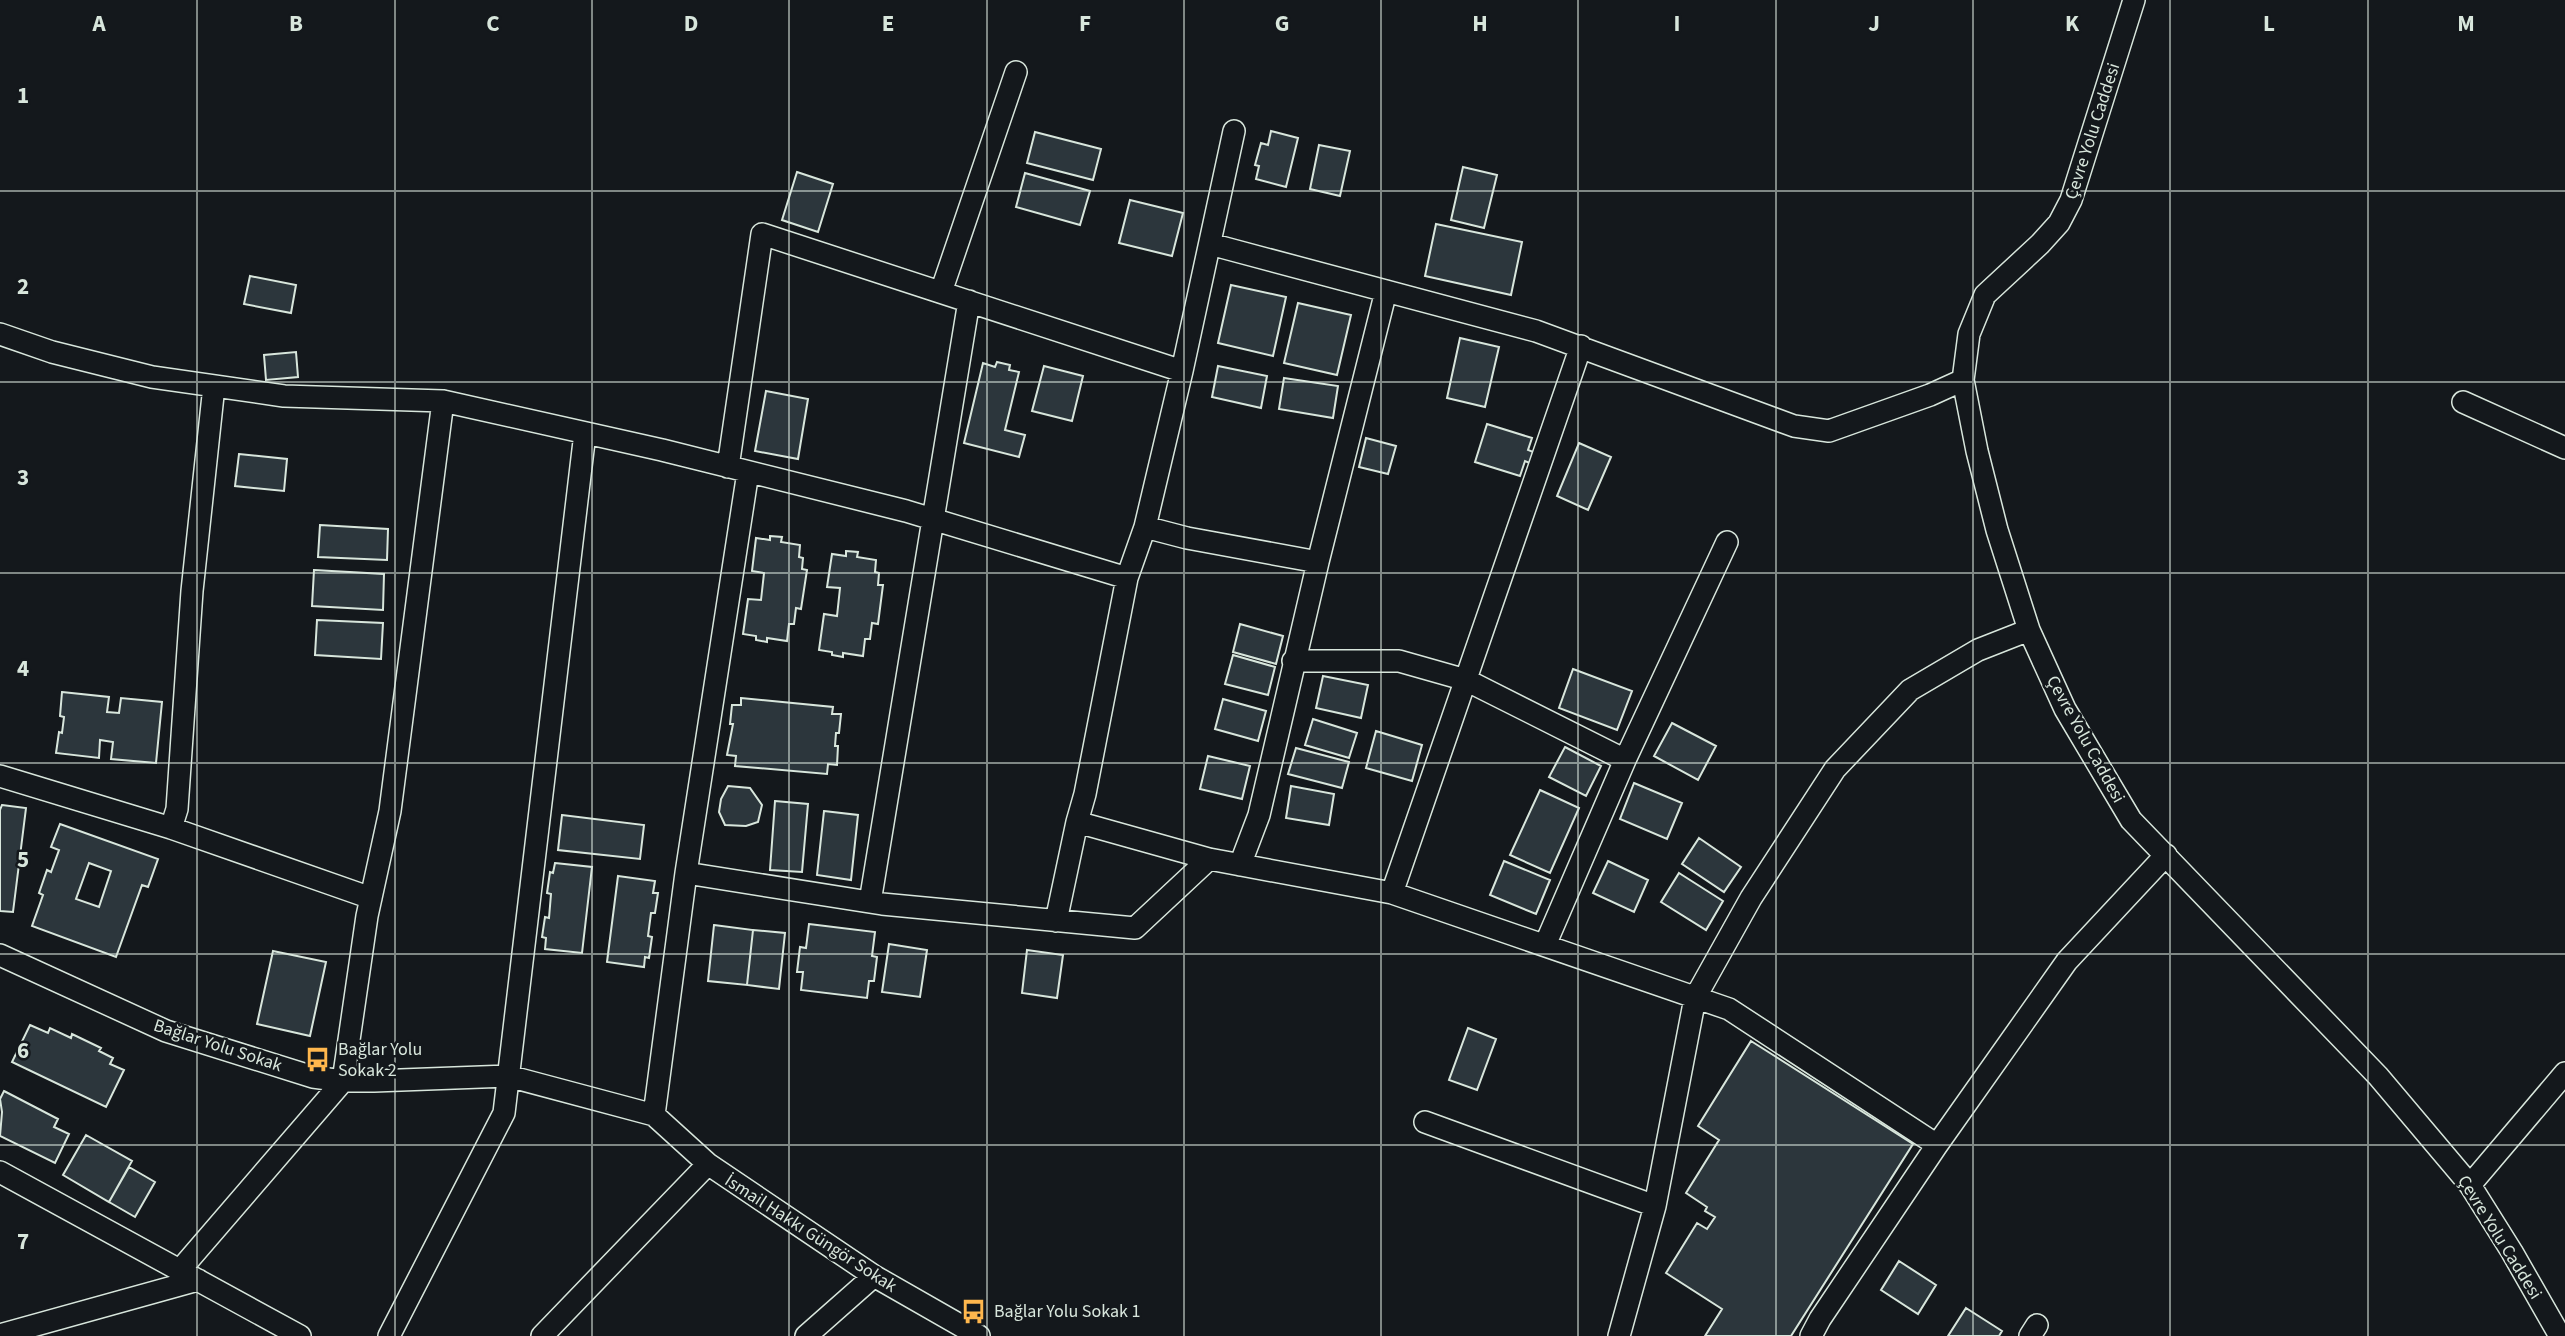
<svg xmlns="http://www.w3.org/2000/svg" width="2565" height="1336" font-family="'Source Sans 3',sans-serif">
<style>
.building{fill:#2c363c;stroke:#d8e6dc;stroke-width:2;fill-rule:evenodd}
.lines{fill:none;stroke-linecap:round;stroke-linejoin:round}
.minor-casing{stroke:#d8e6dc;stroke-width:24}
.minor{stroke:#14181c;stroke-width:21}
.grid{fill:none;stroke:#d8e6dc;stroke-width:2;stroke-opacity:0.55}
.labels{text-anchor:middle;stroke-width:5;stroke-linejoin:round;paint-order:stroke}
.street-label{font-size:18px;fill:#d8e6dc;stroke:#14181c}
.poi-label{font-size:18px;fill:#d8e6dc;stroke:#14181c;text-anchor:start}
.grid-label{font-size:23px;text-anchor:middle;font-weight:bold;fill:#d8e6dc;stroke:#14181c;stroke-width:5;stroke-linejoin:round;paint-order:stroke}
</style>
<rect width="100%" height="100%" fill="#14181c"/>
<path class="building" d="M1271,131L1298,138L1286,187L1256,179L1259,166L1255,165L1261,143L1268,145Z
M1035,132L1101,149L1093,180L1027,163Z
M1319,145L1350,151L1340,196L1310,189Z
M1463,167L1497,175L1484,228L1451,220Z
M797,172L833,184L818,232L782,220Z
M1025,173L1090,191L1080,225L1016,207Z
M1130,200L1183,213L1172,256L1119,243Z
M1436,224L1522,242L1511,295L1425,276Z
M250,276L296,285L291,313L244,304Z
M1231,285L1286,297L1273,356L1218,343Z
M1298,303L1351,315L1337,375L1284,363Z
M1460,338L1499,347L1485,407L1447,398Z
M296,352L298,377L266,380L264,355Z
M997,362L1010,365L1009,370L1019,372L1005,430L1025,435L1019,457L964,443L983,363L995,367Z
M1044,366L1083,376L1072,421L1032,411Z
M1218,366L1267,376L1261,408L1212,397Z
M1284,378L1338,386L1333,418L1279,409Z
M766,391L808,399L798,459L755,451Z
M1487,424L1532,438L1528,450L1536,453L1532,464L1525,461L1520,476L1475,462Z
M1366,438L1396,446L1388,474L1359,467Z
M1579,443L1611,457L1588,510L1557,496Z
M239,454L287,459L284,491L235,486Z
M320,525L388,529L387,560L318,557Z
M770,536L782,537L781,542L800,545L799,557L803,558L802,569L807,570L801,609L796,608L794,624H789L787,641L767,638V642L756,640V636L743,634L748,599L761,600L764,573L752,571L756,538L770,540Z
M846,551L858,552L857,557L876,560L875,572L879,573L878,585H883L878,624L872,623L870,639H865L863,656L843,653V657L832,655V652L819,650L824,614L837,616L840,588L827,587L832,554L846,556Z
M314,570L384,574L383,610L312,606Z
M317,620L383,623L381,659L315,655Z
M1240,624L1283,636L1276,664L1233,652Z
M1233,655L1275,667L1268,695L1225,684Z
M1573,669L1632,691L1617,730L1559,708Z
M1323,676L1368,685L1361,718L1316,708Z
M62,692L109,697L107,712L119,713L121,698L162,702L156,763L111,759L113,742L100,740L99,758L56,753L59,732L62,733L64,717L60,716Z
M741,698L833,707L832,714H841L839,733H836L835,746H838L837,765L828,764L827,774L735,766L736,756L727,755L733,724H730L732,705H741Z
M1223,699L1266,711L1258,741L1215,729Z
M1313,719L1357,733L1349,758L1305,745Z
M1672,723L1716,746L1698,780L1654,756Z
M1376,731L1422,745L1412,781L1366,768Z
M1565,747L1601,766L1586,796L1549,777Z
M1296,748L1349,762L1342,788L1288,774Z
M1208,756L1250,766L1242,799L1200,789Z
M1634,783L1682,803L1667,839L1620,819Z
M728,786L750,788L762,805L758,822L746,826L725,825L719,812L721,799Z
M1291,786L1334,794L1329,825L1286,818Z
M1540,790L1579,808L1550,873L1510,855Z
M775,801L808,804L802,872L770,870Z
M2,805L26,808L13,912L0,911V810Z
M824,811L858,815L851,880L817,875Z
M562,815L644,825L640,859L558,850Z
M60,824L158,859L148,887L142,885L116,957L32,926L43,895L39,893L47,870L51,872L59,850L51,847ZM89,863L111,871L99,907L76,899Z
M1699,838L1741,867L1724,892L1682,864Z
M1504,861L1550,880L1536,914L1490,895Z
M1608,861L1648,880L1634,912L1593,893Z
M555,863L592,867L582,953L545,949L546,938L542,937L545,917L549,918L551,894L547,893L550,872L553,873Z
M1679,873L1723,901L1706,930L1661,902Z
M618,876L655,881L653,893H658L655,913H651L648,936L652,937L649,958L645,957L644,967L607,962Z
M809,924L875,932L872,956L877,957L874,981H869L867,998L801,990L803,972H797L800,947L806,948Z
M714,925L753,930L747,985L708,981Z
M753,930L785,933L779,989L747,985Z
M889,944L927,950L920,997L882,992Z
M1027,950L1063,955L1057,998L1022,993Z
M273,951L326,962L310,1036L257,1024Z
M30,1025L48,1033L50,1028L71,1038L72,1034L101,1048L99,1051L113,1058L110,1064L124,1070L106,1107L12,1062Z
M1468,1028L1496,1039L1477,1090L1449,1080Z
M1751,1041L1913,1144L1791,1336H1705L1722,1309L1666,1273L1697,1223L1707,1229L1715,1217L1705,1211L1707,1207L1686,1193L1719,1140L1698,1126Z
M4,1091L58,1119L54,1127L69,1134L55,1163L0,1136L2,1112L0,1099Z
M86,1135L132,1161L109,1202L63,1175Z
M129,1167L155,1182L135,1217L109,1202Z
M1899,1261L1936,1285L1918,1314L1881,1290Z
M1966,1308L2002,1331L1999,1336H1948Z"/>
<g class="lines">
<defs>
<path id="minor" d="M2134,0L2071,200L2059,223L2040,244L1985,295L1969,334L1963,380L1977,451L1997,530L2029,630L2065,709L2131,820L2378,1076L2470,1185L2512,1252L2560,1336
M1210,244L1536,331L1794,426L1829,431L1930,395L1963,380
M941,292L1016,72
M0,334L52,352L152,377L284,396L443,401L662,450L906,511L1127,578L1145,527L1187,538L1318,562L1386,291
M2463,402L2565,448
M728,467L762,234L1182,371
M1145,527L1182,371L1234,131
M1127,578L1085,794L1077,822L1209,859L1392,893L1729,1009L1937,1145
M1293,661H1399L1466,680L1625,760
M0,776L171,828L371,898
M171,828L177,809L192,591L214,386
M1240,865L1259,815L1318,562
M686,873L882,904L1135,928L1209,859
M1392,893L1581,346
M870,902L969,301
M1056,921L1077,822
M1545,945L1625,760L1727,542
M0,955L166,1031L313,1077L343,1081H374L508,1076L654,1115L708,1164L874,1276L979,1336
M654,1115L686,873L748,472
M1425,1122L1655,1206
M0,1172L300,1336
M2470,1185L2565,1073
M180,1270L343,1081L367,916L390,811L443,401
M0,1335L198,1280
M389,1336L504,1113L585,433
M542,1336L708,1164
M806,1336L874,1276
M1619,1336L1655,1206L1695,998L1751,898L1835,769L1910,690L1978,650L2029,630
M1811,1336L1820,1319L1937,1145L2067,961L2166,855
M2030,1336L2037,1325"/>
</defs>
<use href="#minor" class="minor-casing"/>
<use href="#minor" class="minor"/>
</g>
<path class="grid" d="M197,0V1336M395,0V1336M592,0V1336M789,0V1336M987,0V1336M1184,0V1336M1381,0V1336M1578,0V1336M1776,0V1336M1973,0V1336M2170,0V1336M2368,0V1336M0,191H2565M0,382H2565M0,573H2565M0,763H2565M0,954H2565M0,1145H2565"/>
<defs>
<symbol id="bus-bare" viewBox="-9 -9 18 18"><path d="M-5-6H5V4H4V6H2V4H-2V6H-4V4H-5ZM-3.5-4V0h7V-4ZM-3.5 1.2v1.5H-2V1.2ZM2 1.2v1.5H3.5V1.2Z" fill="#ffb74d" stroke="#14181c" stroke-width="2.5" paint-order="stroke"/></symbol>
</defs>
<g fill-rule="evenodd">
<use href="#bus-bare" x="300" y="1042" width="35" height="35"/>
<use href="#bus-bare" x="956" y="1294" width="35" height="35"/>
</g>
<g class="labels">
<g class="street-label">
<text transform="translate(2092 131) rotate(-72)" y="6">Çevre Yolu Caddesi</text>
<text transform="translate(2086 739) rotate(61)" y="6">Çevre Yolu Caddesi</text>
<text transform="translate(218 1045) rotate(18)" y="6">Bağlar Yolu Sokak</text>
<text transform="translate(811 1233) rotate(33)" y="6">İsmail Hakkı Güngör Sokak</text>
<text transform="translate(2500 1237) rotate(58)" y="6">Çevre Yolu Caddesi</text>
</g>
<g class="poi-label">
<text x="338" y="1055">Bağlar Yolu<tspan x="338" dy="21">Sokak 2</tspan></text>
<text x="994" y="1317">Bağlar Yolu Sokak 1</text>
</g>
</g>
<g class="grid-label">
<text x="99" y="31">A</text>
<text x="296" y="31">B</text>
<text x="493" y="31">C</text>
<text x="691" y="31">D</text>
<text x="888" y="31">E</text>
<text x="1085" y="31">F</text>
<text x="1282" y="31">G</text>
<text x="1480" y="31">H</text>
<text x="1677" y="31">I</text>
<text x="1874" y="31">J</text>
<text x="2072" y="31">K</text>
<text x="2269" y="31">L</text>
<text x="2466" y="31">M</text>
<text x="23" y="103">1</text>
<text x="23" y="294">2</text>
<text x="23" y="485">3</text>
<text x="23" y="676">4</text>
<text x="23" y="867">5</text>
<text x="23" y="1058">6</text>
<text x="23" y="1249">7</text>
</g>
</svg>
